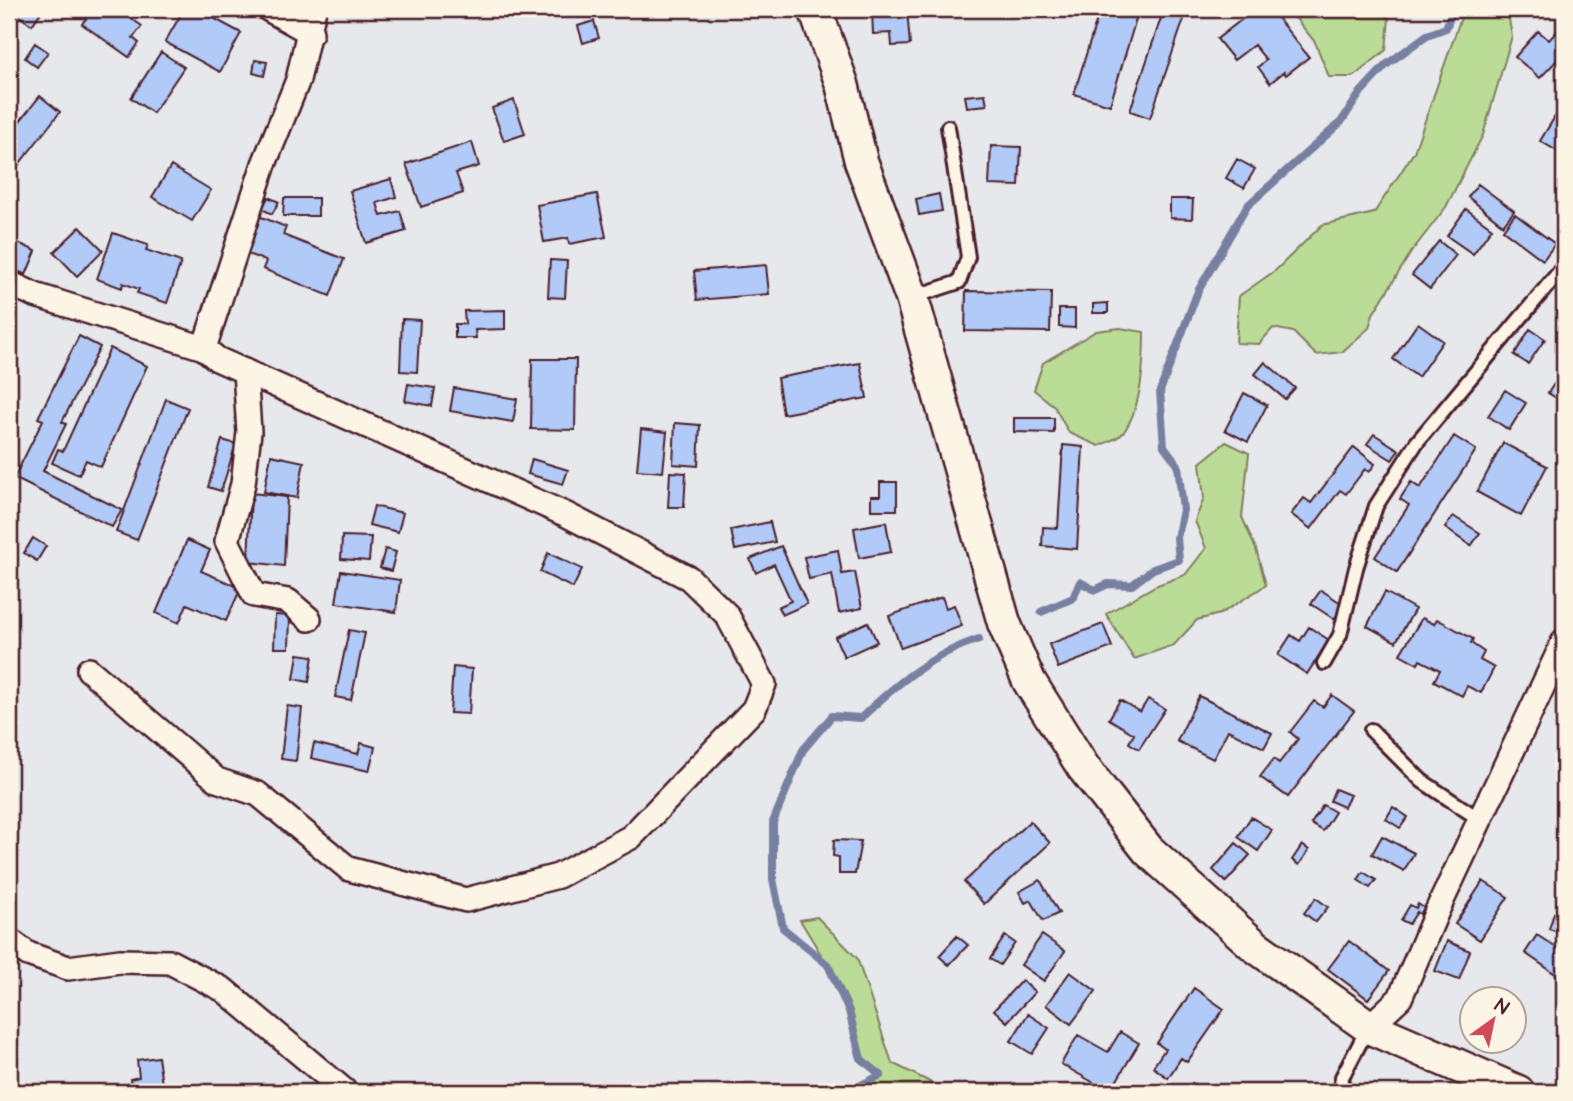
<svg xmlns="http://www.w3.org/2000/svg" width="1573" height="1101" font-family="'Architects Daughter',sans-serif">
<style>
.green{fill:#bbdc96;stroke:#827e60;stroke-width:2}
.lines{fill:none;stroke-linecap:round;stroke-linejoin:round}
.stream{stroke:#7780a0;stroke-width:8}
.building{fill:#b1caf8;stroke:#4a1f2b;stroke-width:2}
.service-casing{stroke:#4a1f2b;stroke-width:18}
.minor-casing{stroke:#4a1f2b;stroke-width:28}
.secondary-casing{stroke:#4a1f2b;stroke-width:37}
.service{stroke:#fcf5e5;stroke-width:12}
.minor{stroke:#fcf5e5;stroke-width:23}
.secondary{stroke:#fcf5e5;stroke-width:32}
</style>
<rect width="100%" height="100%" fill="#e6e8eb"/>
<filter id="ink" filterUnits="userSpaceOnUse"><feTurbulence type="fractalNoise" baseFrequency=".0143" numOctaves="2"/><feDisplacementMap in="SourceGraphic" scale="14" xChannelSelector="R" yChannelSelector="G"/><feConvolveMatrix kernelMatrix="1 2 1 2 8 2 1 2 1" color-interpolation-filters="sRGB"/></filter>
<g filter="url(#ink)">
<path class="green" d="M1288,9H1379L1389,19L1386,50L1353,77H1329L1315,42Z
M1464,9H1507L1512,36L1483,135L1446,207L1412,251L1373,314L1369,328L1342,352L1316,355L1293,332L1273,328L1259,344L1236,343L1239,296L1276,270L1322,225L1374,213L1414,152Z
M1120,328L1144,332C1144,363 1142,407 1123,433C1118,439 1106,442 1099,446L1069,433L1054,406L1034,390L1043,363L1096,331Z
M1226,442L1249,453L1242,517L1256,549L1266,585L1220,614L1197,620L1174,645L1134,659L1106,614L1155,586L1185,575L1206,548L1195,521L1204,498L1200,463Z
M817,917L857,958L892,1063L930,1082L933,1092H847L880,1075C849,1048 862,1042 848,1008C835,977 818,949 800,920Z"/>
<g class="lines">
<path class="stream" d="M1041,612L1073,598L1080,582L1095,590L1108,584L1132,585L1153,569L1179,560L1177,538L1183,510L1178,465L1164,446L1160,391L1198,291L1247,206L1341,122L1361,92L1386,65L1427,35L1446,28L1453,9
M847,1092L881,1075L861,1059L849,1011L828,965L783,928L773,879V822L803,750L832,716L861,718C896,684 932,654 979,639"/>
</g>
<path class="building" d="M15,9H36L41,12L32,25L13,12Z
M93,9H117L142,26L133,38L139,43L129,57L82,24Z
M184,9H197L241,33L220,72L165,42Z
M872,9H907L910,45L892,46L891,33L873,34Z
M1100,9H1139L1110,105L1074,94Z
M1255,9H1270L1309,57L1286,75L1284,72L1270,83L1258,67L1266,60L1254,45L1234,60L1217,39Z
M1163,12L1184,19L1150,118L1130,111Z
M594,21L599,38L583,43L578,26Z
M1563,25L1564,53L1540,78L1515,57L1538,31L1549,40Z
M35,43L48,52L37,67L25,58Z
M161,52L184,67L153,113L131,98Z
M255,60L267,62L264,76L253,73Z
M985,94L987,105L967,107L965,96Z
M40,96L60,112L9,177V135Z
M514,100L525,134L504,141L492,108Z
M1564,102V143L1559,152L1540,141Z
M472,142L479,166L456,173L463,193L421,207L406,164Z
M991,146L1021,147L1019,186L989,185Z
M1237,159L1255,169L1244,188L1226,178Z
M171,166L211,190L192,221L152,197Z
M391,179L396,197L377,203L381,216L400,211L406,231L366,243L350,191Z
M1478,184L1514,211L1503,225L1468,197Z
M597,194L606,237L569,244L568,238L544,242L537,205Z
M939,194L942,211L919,215L916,199Z
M268,197L279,202L272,214L262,209Z
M284,198H318V216H283Z
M1170,199H1193L1192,219L1170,218Z
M1466,209L1492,228L1473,254L1447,236Z
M1515,214L1555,244L1543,260L1503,230Z
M259,216L286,227L283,235L344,259L330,296L263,269L266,261L245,253Z
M80,227L103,250L77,276L54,252Z
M113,233L148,245L146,250L181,262L167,303L137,293L139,289L123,283L122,288L97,279Z
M9,239L36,251L26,275L9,267Z
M1439,241L1456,255L1430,289L1412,275Z
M550,260L567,261L565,298L548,297Z
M766,265L769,294L697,300L694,271Z
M966,291L1051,292L1050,332L965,331Z
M1108,303V313H1093V304Z
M1059,309H1075V328L1059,327Z
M505,310V329L475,330L476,338H455V324H465L464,311Z
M402,319L420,320L417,372L400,371Z
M1418,323L1443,341L1418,377L1393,359Z
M1530,329L1545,339L1528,364L1514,355Z
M79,336L100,347L62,422L66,424L43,471L122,510L112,527L14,478L43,420L38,418Z
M110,348L147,366L101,467L86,460L79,475L52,463L58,449L63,451Z
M532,359H576L575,430L531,429Z
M1265,362L1295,388L1285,399L1255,374Z
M860,363L867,398L783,414L777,378Z
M1564,369V403L1548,393Z
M408,384L435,388L432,406L405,401Z
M454,388L517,399L513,422L450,411Z
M1505,390L1526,403L1509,430L1488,416Z
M1244,393L1267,405L1248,442L1225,430Z
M166,399L188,408L137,540L116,532Z
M1014,418H1054V433L1014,432Z
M675,423L700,425L698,466L673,464Z
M641,429L667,432L663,472L637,470Z
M1374,434L1399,450L1392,460L1367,444Z
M1454,436L1476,450L1397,572L1375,557L1409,505L1400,499L1411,482L1420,488Z
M222,440L236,444L221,491L208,487Z
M1503,443L1547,466L1521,516L1477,492Z
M1063,445L1083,447L1077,549L1042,546L1043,527L1058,528Z
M1354,447L1375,464L1369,472L1365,469L1346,494L1340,490L1311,529L1291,514L1304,498L1311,503Z
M271,455L304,462L297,498L264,492Z
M532,459L568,470L563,484L528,474Z
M670,472L686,473L684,507H668Z
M880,482H897V510H871V496H880Z
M251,493L287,497L284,566L248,562Z
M374,506L403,513L398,532L369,525Z
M1453,516L1480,533L1471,546L1445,528Z
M770,522L775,542L735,550L731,530Z
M886,522L891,552L859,558L854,528Z
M342,536L371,537L369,561L341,559Z
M33,538L46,546L37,561L24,553Z
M187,540L210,550L201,571L241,588L226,621L187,604L179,623L156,613Z
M781,546L807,604L782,615L778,607L791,601L774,564L756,573L750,559Z
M385,549L396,552L391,571L380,568Z
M838,550L842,574L855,572L862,608L839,613L832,574L809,579L804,557Z
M548,553L582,569L573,588L540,572Z
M341,571L400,580L396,612L336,603Z
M1321,590L1344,605L1334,619L1311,604Z
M1385,592L1415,609L1396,642L1367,626Z
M942,597L946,608L954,605L962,626L901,648L889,616Z
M275,615L290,616L289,648H274Z
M1422,618L1434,624L1437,619L1473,639L1471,643L1484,652L1480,660L1494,668L1481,693L1467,686L1462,696L1434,681L1440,670L1420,660L1418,664L1400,654Z
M868,622L877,642L844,657L835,637Z
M1103,624L1112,647L1058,668L1049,644Z
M1309,627L1329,640L1307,674L1278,655L1291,635L1300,641Z
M349,630L365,633L351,700L335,697Z
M298,654L313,656L309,682L294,679Z
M453,667L472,669L469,714L450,713Z
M1332,695L1354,711L1288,797L1260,777L1274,759L1279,763L1298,739L1290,732L1314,701L1323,707Z
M1199,696L1272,733L1264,748L1228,730L1213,759L1177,741Z
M1148,699L1165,709L1139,749L1129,743L1134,734L1109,719L1120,700L1140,712Z
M287,706L302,708L296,761L281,759Z
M314,743L358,754L361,743L375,747L369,771L311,758Z
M1335,789L1350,795L1344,807L1330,801Z
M1323,805L1335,812L1323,831L1311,824Z
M1393,807L1408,817L1400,828L1386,819Z
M1251,817L1272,830L1258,851L1238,837Z
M1030,821L1050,843L984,904L964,882Z
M1382,836L1414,853L1404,871L1372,854Z
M834,840L861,841L855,874H839V857L833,856Z
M1236,843L1250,855L1226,882L1213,870Z
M1302,845L1309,850L1299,865L1292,860Z
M1363,872L1376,880L1370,888L1358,880Z
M1040,880L1059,913L1043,921L1031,900L1025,903L1019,892Z
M1483,881L1508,897L1480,940L1455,924Z
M1316,898L1328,907L1316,922L1304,913Z
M1418,904L1424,908L1420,914L1417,912L1409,924L1401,920L1410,905L1416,908Z
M1554,913L1564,916V934L1549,929Z
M1042,935L1065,951L1044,981L1021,965Z
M1537,935L1564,953V964L1557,975L1525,953Z
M957,936L968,945L949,965L939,956Z
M1005,936L1015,943L1000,965L990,959Z
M1349,941L1389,971L1368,999L1328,969Z
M1447,941L1470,951L1459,980L1435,971Z
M1070,972L1096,991L1071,1024L1046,1005Z
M1022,980L1035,992L1007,1022L994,1010Z
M1194,988L1224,1009L1187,1062L1181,1058L1168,1078L1153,1067L1165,1049L1157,1043Z
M1028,1014L1049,1028L1032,1054L1011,1041Z
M1120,1032L1139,1043L1110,1092L1061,1064L1078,1035L1108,1052Z
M158,1057L163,1091L132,1092L130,1079L139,1077L137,1060Z
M1085,1083L1098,1092H1079Z
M1162,1083L1178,1092H1157Z
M1192,1083L1209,1092H1187Z
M219,1085L220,1092H203L202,1089Z"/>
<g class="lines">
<defs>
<path id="service" d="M913,297L959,282L968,257L948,127
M1324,663L1340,635L1356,568L1376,506L1417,442L1564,266
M1371,730L1422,781L1479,819
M1340,1092L1342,1077L1368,1028"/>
<path id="minor" d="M268,9L311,33
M9,283L35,295L204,348L217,359L567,515L689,578L727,615L764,684L754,709L631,837L558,876L466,900L349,869L258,794L217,780L89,670
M204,348L264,164L298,80L314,9
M245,371L249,432L243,484L227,541L254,595L288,601L309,619
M9,940L28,954L68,968L120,961L170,962L224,990L346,1092
M1369,1027L1400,998L1437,911L1564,641"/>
<path id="secondary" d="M815,9L842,84L861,161L912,298L1004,623L1029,681L1083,767L1148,850L1255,946L1369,1027L1518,1092"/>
</defs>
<use href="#service" class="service-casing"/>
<use href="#minor" class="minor-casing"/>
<use href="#secondary" class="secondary-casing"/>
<use href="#service" class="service"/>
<use href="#minor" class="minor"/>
<use href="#secondary" class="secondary"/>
</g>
</g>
<rect width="1573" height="1101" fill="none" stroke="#fcf5e5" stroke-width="35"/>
<rect x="18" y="18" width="1538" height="1066" fill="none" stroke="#4a1f2b" stroke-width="2.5" filter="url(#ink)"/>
<g transform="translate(1493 1020) rotate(33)"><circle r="33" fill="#fcf5e5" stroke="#b59f9b" stroke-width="2"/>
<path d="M0-5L12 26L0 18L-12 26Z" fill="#d1495b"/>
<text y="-10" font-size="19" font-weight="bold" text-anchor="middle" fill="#4a1f2b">N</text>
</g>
</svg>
